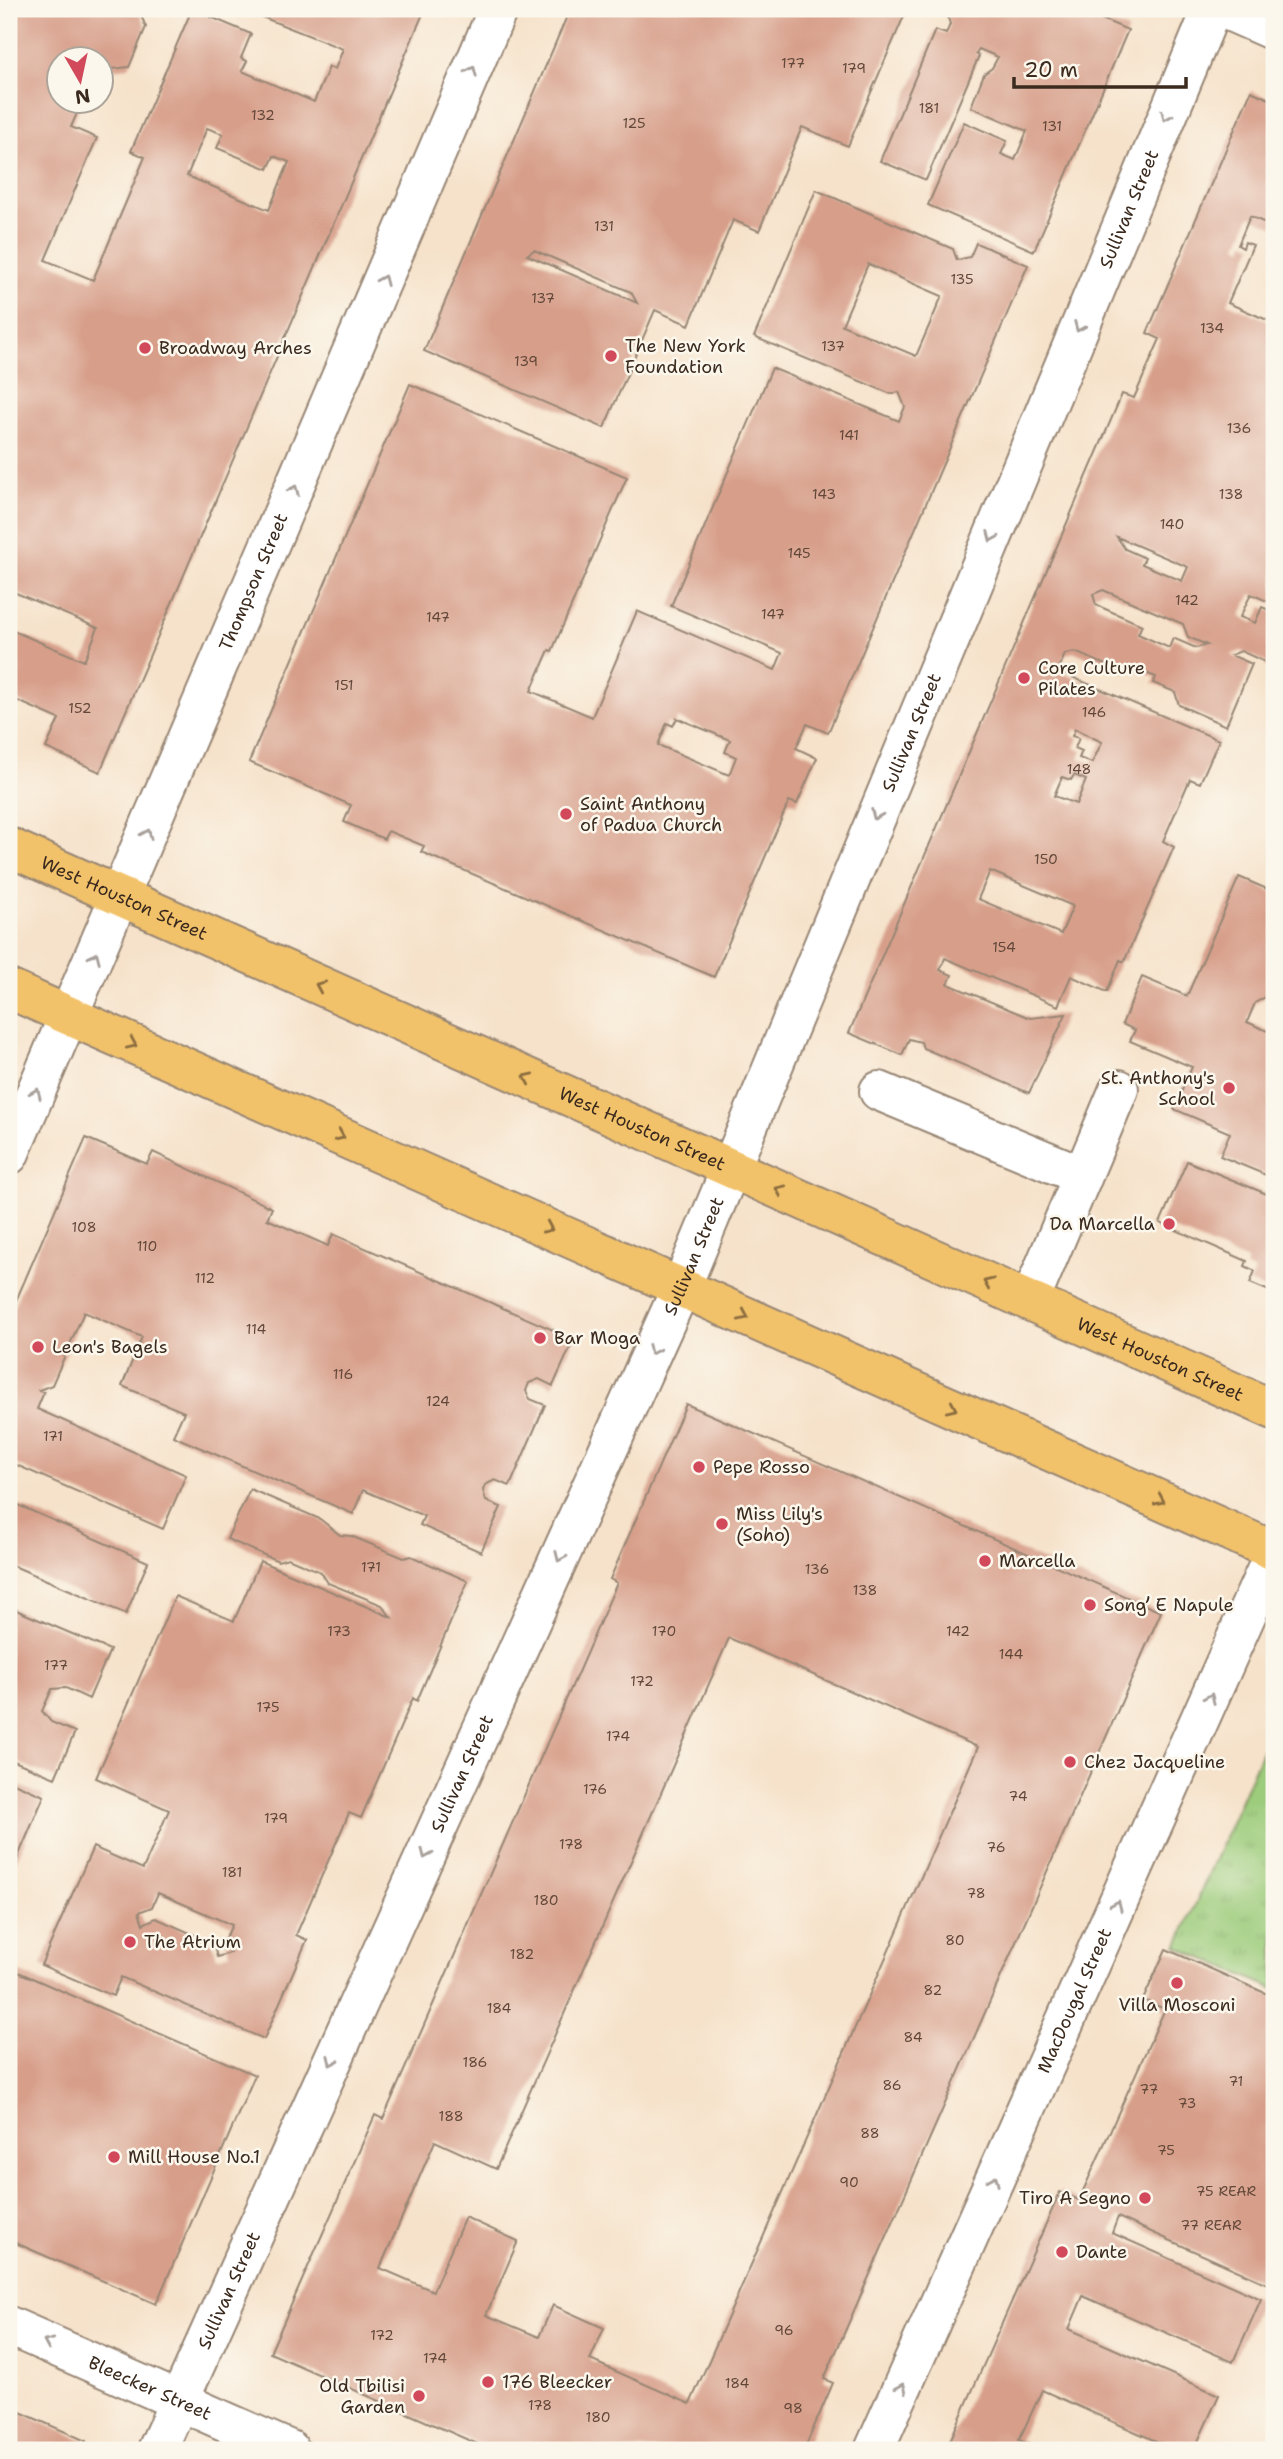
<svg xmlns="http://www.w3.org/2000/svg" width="1283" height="2459" font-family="'Shantell Sans',sans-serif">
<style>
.park{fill:url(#park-tufts);stroke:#6c7b4c;stroke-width:2}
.building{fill:#d79f8a;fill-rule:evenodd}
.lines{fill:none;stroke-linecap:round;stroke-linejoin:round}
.minor-casing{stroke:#988674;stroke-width:42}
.major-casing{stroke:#988674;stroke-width:42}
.minor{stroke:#fff;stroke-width:38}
.major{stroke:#f2c26a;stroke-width:38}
.oneway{stroke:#a79f9a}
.oneway2{stroke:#8d6e40}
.poi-dot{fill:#d1495b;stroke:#fbf7ec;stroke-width:2.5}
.labels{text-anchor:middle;stroke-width:5;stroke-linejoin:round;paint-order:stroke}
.number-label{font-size:14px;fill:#624739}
.street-label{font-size:18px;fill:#3b2a1e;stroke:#fbf7ec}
.poi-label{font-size:18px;fill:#3b2a1e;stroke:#fbf7ec;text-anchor:start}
</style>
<defs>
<pattern id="park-tufts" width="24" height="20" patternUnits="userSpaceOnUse" patternTransform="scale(1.75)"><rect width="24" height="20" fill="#9ccc7b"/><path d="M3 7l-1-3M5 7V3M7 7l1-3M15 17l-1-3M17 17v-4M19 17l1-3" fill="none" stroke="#87af6a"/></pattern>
</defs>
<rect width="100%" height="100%" fill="#fbf7ec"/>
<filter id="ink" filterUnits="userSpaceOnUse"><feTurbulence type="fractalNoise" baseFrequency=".0143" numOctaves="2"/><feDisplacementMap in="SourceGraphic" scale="14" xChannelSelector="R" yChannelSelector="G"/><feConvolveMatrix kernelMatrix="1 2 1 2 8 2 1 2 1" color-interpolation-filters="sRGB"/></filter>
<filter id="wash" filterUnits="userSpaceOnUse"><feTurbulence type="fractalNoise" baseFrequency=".00686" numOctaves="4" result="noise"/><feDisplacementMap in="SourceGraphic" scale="28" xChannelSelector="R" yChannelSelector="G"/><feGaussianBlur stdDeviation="1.57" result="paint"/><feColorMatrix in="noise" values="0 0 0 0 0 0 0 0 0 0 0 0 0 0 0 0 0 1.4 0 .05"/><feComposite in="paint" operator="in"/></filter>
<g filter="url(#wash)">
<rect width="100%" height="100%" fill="#f6e2ca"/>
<path class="park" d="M1274,1724V1989L1177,1947Z"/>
<g id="blocks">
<path class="building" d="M9,9H148L146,14L139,11L146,27L129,67L112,69L102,65V60H60V102H82L71,127L97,138L45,260L93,280L145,157L131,151L192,9L251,34L241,58L247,61L242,71L314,102L329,67L335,69L343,49L242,9H425L100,772L46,748L59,719L9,697V629L84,661L98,628L9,590ZM207,128L223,134L217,148L268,169L274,156L289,162L269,210L187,176Z
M570,9H907L848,146L802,127L759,231L733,220L689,325L655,310L604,428L424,351ZM534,250L631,292L637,303L527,255Z
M939,9H1078L1128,30L1034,251L928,205L964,122L1007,141L1001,154L1015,160L1027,131L971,107L984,74L992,68L998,57L979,49L976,54L979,56L926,180L880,161L935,30L946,34L950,24L946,12Z
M1251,91L1274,101V227L1250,216L1238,245L1243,248L1245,242L1253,245L1228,303L1274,323V604L1251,594L1240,617L1255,623L1262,607L1274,612V673L1268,671L1265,662L1241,651L1231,655L1252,664L1226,726L1179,705L1175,692L1153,683L1156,677L1128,666L1125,673L1075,652L1065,654L1058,671L1219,740L1200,783L1190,779L1163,841L1174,847L1124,962L1120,960L1107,992L1071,976L1058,1006L945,958L940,970L952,975L948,984L1030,1018L1066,1014L1029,1093L923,1048L921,1042L909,1039L902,1055L849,1033L1122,394L1134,398L1160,339L1147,333ZM1117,537L1188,567L1182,581L1142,564L1145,558L1125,549ZM1103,590L1183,624L1188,637L1207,645L1196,648L1173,638L1169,648L1138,634L1142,625L1096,605L1093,594ZM1075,729L1102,742L1092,763L1079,758L1082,751L1075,748L1079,738L1072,736ZM1074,775L1086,780L1076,804L1054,796L1062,777L1071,780ZM990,871L1073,906L1061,934L978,899Z
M816,190L953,249L957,260L970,257L976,243L1028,265L828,733L807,724L796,748L817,758L797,804L789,801L714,977L421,852L424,846L388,831L384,839L344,822L351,805L249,762L410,384L627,477L552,651L549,650L531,691L592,717L637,611L775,670L782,653L671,606L772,368L899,421L905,407L899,392L891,394L754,337ZM868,264L942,296L916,356L842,325ZM677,718L730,740L725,752L736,757L729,775L658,745L667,723L673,726Z
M1239,877L1274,892V999L1267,996L1255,1003L1247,1022L1274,1034L1273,1178L1220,1156L1230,1133L1174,1109L1192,1067L1130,1041L1135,1030L1122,1024L1142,977L1187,996Z
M86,1138L147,1164L153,1152L272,1208L267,1219L328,1246L333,1234L574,1339L553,1386L539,1379L529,1383L526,1391L530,1399L545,1405L510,1486L495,1480L485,1485L483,1490L486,1501L501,1507L481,1552L420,1525L424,1516L363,1490L353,1514L173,1436L184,1412L122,1386L142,1337L84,1312L52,1385L39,1390L44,1392L37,1409L186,1475L163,1529L12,1463L9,1470V1317Z
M1187,1161L1274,1197V1293L1250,1283L1255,1271L1245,1266L1247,1261L1160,1223Z
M686,1404L1161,1612L824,2379L833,2383L804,2450H491L270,2353L375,2115L383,2119L617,1583L610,1579ZM729,1638L978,1747L690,2404L590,2360L604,2328L553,2305L539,2337L486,2315L518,2241L465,2217L433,2291L380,2268L435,2141L496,2169Z
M250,1489L320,1519L340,1535L351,1536L404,1558L411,1556L468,1581L417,1701L413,1698L361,1818L349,1813L296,1935L307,1940L264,2039L121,1977L113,1996L41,1965L93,1847L143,1869L169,1810L96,1778L175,1596L234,1621L260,1561L391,1617L382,1605L328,1583L321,1572L288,1558L278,1561L227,1539ZM158,1893L232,1925L225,1939L230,1953L217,1957L213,1943L156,1918L143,1924L139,1912L152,1907Z
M9,1501L148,1562L126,1614L9,1564Z
M9,1607L110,1650L89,1699L66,1688L52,1689L42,1711L51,1722L75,1732L55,1778L9,1759Z
M9,1781L44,1796L9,1878Z
M1166,1949L1274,1997V2287L1118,2217L1112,2233L1261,2299L1233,2362L1083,2296L1069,2329L1219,2395L1194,2450H1176L1042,2390L1019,2440L1042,2450H946L1060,2192L1079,2200L1165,2009L1143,2000Z
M9,1968L255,2075L156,2304L9,2240Z
M9,2407L86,2441L82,2450H9Z"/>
</g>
</g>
<g filter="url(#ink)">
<use href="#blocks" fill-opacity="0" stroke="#988674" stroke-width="2"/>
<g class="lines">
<defs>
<g id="minor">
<path d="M1224,9L1274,31"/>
<path d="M879,1091L1083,1176"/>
<path id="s1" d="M9,1155L498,9"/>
<path d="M1030,1301L1119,1089"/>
<path id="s2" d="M9,2326L290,2450"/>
<path id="s3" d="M157,2450L681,1288L1212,9"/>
<path id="s4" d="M874,2450L1274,1553"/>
</g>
<g id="major">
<path id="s5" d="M9,847L1274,1410"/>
<path d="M9,989L1274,1551"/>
</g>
</defs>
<use href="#minor" class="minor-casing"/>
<use href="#major" class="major-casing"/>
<use href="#minor" class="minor"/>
<use href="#major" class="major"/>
</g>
<defs><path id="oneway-chevron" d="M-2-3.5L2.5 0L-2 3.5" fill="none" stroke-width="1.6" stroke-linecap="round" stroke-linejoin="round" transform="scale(1.75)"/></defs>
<g class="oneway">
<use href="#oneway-chevron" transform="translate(472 71) rotate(-67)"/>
<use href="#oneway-chevron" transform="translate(1166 116) rotate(113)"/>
<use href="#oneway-chevron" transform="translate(383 280) rotate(-67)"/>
<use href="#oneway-chevron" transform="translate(1079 327) rotate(113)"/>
<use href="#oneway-chevron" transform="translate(294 490) rotate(-67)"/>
<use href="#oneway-chevron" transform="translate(992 537) rotate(113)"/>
<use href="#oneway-chevron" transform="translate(876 815) rotate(113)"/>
<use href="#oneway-chevron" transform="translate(147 834) rotate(-67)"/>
<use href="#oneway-chevron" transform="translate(95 957) rotate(-67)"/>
<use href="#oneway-chevron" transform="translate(36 1093) rotate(-66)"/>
<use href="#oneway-chevron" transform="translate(653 1350) rotate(114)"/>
<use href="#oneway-chevron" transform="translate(560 1557) rotate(114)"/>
<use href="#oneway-chevron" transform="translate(1210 1698) rotate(-66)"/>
<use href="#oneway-chevron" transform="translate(426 1854) rotate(114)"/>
<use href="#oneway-chevron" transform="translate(1117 1905) rotate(-66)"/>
<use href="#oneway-chevron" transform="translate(332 2061) rotate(114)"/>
<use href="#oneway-chevron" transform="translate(994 2180) rotate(-66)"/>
<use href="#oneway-chevron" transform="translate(48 2343) rotate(-156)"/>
<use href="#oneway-chevron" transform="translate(902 2388) rotate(-66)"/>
</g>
<g class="oneway2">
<use href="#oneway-chevron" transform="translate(320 986) rotate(-156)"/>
<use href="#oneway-chevron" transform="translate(132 1044) rotate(24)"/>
<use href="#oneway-chevron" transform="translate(528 1078) rotate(-156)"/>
<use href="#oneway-chevron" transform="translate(340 1136) rotate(24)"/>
<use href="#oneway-chevron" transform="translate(780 1190) rotate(-156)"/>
<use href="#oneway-chevron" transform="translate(548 1228) rotate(24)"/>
<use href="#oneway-chevron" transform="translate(988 1283) rotate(-156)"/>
<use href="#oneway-chevron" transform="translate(744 1316) rotate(24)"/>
<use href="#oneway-chevron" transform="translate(952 1408) rotate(24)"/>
<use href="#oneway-chevron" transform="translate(1160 1500) rotate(24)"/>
</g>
</g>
<g class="poi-dot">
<circle cx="145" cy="348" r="7"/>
<circle cx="611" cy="356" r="7"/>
<circle cx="1024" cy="678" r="7"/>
<circle cx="566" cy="814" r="7"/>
<circle cx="1229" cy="1088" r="7"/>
<circle cx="1169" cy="1224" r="7"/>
<circle cx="540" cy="1338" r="7"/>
<circle cx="38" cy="1347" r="7"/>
<circle cx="699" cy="1467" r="7"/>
<circle cx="722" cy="1524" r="7"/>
<circle cx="985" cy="1561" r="7"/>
<circle cx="1090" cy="1605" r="7"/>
<circle cx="1070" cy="1762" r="7"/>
<circle cx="130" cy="1942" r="7"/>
<circle cx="1177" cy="1983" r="7"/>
<circle cx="114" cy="2157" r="7"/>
<circle cx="1145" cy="2198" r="7"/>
<circle cx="1062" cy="2252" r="7"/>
<circle cx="488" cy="2382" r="7"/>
<circle cx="419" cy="2396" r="7"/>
</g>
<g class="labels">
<g class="number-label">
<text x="793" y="68">177</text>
<text x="854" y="73">179</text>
<text x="929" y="113">181</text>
<text x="263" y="120">132</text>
<text x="634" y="128">125</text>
<text x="1052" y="131">131</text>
<text x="604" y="231">131</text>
<text x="962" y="284">135</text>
<text x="543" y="303">137</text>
<text x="1212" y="333">134</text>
<text x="833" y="351">137</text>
<text x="526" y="366">139</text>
<text x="1239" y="433">136</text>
<text x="849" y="440">141</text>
<text x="824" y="499">143</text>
<text x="1231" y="499">138</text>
<text x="1172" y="529">140</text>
<text x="799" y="558">145</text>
<text x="1187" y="605">142</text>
<text x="773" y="619">147</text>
<text x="438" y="622">147</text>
<text x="344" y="690">151</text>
<text x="80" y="713">152</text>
<text x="1094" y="717">146</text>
<text x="1079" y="774">148</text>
<text x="1046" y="864">150</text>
<text x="1004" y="952">154</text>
<text x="84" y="1232">108</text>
<text x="147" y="1251">110</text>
<text x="205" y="1283">112</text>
<text x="256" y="1334">114</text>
<text x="343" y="1379">116</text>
<text x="438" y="1406">124</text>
<text x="53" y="1441">171</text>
<text x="371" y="1572">171</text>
<text x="817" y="1574">136</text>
<text x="865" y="1595">138</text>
<text x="339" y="1636">173</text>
<text x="664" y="1636">170</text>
<text x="958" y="1636">142</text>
<text x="1011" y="1659">144</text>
<text x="56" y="1670">177</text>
<text x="642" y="1686">172</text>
<text x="268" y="1712">175</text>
<text x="618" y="1741">174</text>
<text x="595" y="1794">176</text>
<text x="1018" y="1801">74</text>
<text x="276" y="1823">179</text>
<text x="571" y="1849">178</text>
<text x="996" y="1852">76</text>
<text x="232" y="1877">181</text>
<text x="976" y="1898">78</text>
<text x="546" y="1905">180</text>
<text x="955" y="1945">80</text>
<text x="522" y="1959">182</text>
<text x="933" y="1995">82</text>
<text x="499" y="2013">184</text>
<text x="913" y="2042">84</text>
<text x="475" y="2067">186</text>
<text x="1236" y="2086">71</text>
<text x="892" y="2090">86</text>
<text x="1149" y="2094">77</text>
<text x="1187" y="2108">73</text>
<text x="451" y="2121">188</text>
<text x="870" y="2138">88</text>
<text x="1166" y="2155">75</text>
<text x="849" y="2187">90</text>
<text x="1226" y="2196">75 REAR</text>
<text x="1211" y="2230">77 REAR</text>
<text x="784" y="2335">96</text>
<text x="382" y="2340">172</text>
<text x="435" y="2363">174</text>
<text x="737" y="2388">184</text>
<text x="540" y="2410">178</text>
<text x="793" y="2413">98</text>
<text x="598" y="2422">180</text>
</g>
<g class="street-label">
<text dy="6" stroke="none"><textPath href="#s3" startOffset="2443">Sullivan Street</textPath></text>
<text dy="6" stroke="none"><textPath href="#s1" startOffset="623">Thompson Street</textPath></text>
<text dy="6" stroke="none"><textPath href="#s3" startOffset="1876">Sullivan Street</textPath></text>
<text dy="6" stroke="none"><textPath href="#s5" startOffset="126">West Houston Street</textPath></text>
<text dy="6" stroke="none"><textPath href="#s5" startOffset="693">West Houston Street</textPath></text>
<text dy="6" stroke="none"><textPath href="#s3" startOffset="1309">Sullivan Street</textPath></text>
<text dy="6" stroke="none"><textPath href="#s5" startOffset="1260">West Houston Street</textPath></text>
<text dy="6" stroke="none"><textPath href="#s3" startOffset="742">Sullivan Street</textPath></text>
<text dy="6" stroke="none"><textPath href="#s4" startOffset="492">MacDougal Street</textPath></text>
<text dy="6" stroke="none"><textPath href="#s3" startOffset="175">Sullivan Street</textPath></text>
<text dy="6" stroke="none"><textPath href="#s2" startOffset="154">Bleecker Street</textPath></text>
</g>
<g class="poi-label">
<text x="625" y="352">The New York<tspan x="625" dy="21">Foundation</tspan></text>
<text x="159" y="354">Broadway Arches</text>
<text x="1038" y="674">Core Culture<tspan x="1038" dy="21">Pilates</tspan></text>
<text x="580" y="810">Saint Anthony<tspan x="580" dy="21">of Padua Church</tspan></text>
<text x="1215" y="1084" text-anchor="end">St. Anthony's<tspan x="1215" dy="21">School</tspan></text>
<text x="1155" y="1230" text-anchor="end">Da Marcella</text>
<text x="554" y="1344">Bar Moga</text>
<text x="52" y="1353">Leon's Bagels</text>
<text x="713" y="1473">Pepe Rosso</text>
<text x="736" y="1520">Miss Lily's<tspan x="736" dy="21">(Soho)</tspan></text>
<text x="999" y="1567">Marcella</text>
<text x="1104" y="1611">Song’ E Napule</text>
<text x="1084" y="1768">Chez Jacqueline</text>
<text x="144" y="1948">The Atrium</text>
<text x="1177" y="2011" text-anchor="middle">Villa Mosconi</text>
<text x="128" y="2163">Mill House No.1</text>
<text x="1131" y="2204" text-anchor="end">Tiro A Segno</text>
<text x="1076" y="2258">Dante</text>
<text x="502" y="2388">176 Bleecker</text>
<text x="405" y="2392" text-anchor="end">Old Tbilisi<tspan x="405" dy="21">Garden</tspan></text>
</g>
</g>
<rect width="1283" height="2459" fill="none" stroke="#fbf7ec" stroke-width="35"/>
<g transform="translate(80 80) rotate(171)"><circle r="33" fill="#fbf7ec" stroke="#aea59a" stroke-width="2"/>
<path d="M0-5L12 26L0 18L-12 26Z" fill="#d1495b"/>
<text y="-10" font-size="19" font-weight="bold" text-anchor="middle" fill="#3b2a1e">N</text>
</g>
<path d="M1014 77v10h172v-10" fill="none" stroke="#3b2a1e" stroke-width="3.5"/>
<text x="1024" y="77" font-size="21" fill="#3b2a1e" stroke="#fbf7ec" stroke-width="5" paint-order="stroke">20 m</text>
</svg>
